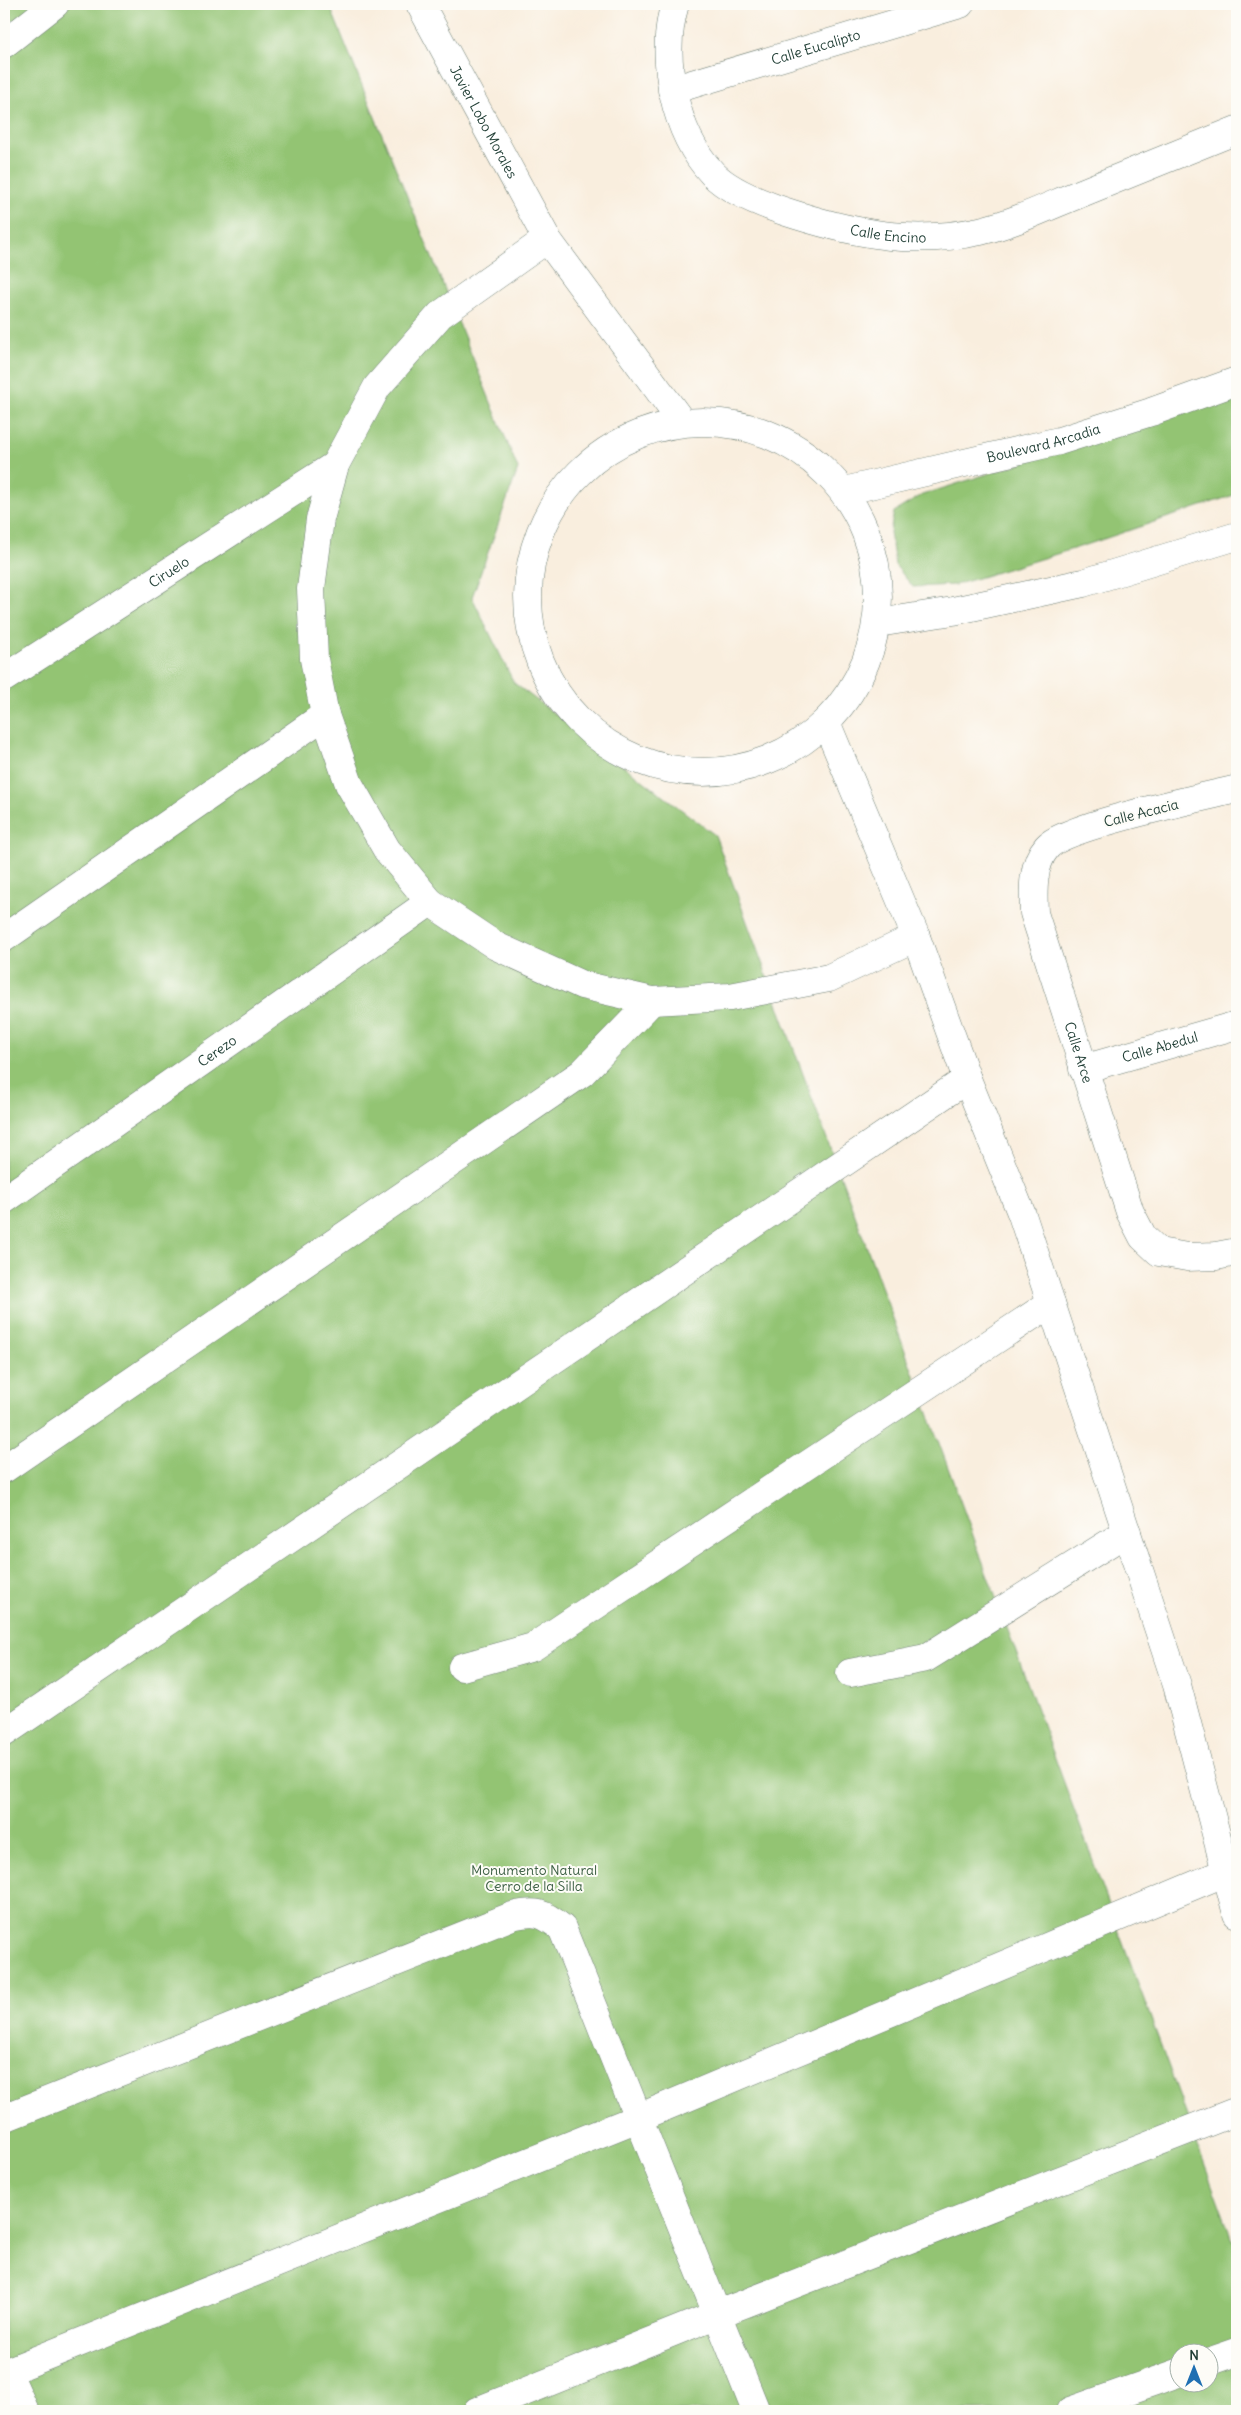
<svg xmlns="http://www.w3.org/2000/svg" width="1241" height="2415" font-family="Delius,sans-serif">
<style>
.green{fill:#93c473;stroke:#598054;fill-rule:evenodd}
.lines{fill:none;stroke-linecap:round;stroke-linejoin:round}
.minor-casing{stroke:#6b7b70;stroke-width:29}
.minor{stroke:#fff;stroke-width:28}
.labels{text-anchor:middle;stroke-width:4;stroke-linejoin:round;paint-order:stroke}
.street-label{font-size:14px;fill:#1f3d34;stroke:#fdfcf7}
.park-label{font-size:14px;fill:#3c5f44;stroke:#fdfcf7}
</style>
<rect width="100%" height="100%" fill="#fdfcf7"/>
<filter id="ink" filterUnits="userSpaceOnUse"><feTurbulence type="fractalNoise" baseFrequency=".02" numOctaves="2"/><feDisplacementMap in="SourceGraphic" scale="10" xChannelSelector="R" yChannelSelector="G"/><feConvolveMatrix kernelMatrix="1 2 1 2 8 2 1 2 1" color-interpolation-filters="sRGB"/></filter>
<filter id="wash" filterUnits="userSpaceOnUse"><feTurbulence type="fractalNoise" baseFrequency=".0096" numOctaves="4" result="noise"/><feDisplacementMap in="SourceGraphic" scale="20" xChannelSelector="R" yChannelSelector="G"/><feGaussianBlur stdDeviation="1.12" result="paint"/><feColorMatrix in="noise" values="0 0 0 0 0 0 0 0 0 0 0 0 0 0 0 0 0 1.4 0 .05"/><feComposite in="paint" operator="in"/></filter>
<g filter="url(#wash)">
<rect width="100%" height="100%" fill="#f9eede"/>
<path class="green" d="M4,4H329L518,469L472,597L514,683L715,835L1237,2252V2411H4ZM1178,2352H1208V2382H1178Z
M1237,394V494L1086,545L955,585L913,587L895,565L890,532L894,512L922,495Z"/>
</g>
<g filter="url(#ink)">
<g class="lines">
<defs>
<g id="minor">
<path id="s1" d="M420,4L547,239L682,422"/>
<path id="s2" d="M675,4C659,57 674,133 713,174C744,206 845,231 890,236C918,239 952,237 980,231C1014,223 1047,207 1079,194C1132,172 1185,151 1237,130"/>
<path d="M4,44L55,4"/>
<path id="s3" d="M672,90L960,4"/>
<path d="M547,239L440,315L377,387L335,465L320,519L311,589L314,659L325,715L349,784L387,850L430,902L496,946L582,985L652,1001L730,997L829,978L916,937"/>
<circle cx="703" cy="597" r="175"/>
<path id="s4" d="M844,491L1059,441L1151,412L1237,381"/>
<path d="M878,623L953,611L1083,583L1237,536"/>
<path id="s5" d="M4,678L335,465"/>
<path d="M826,722L916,937L967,1079L1022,1215L1177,1685L1237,1914"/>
<path id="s6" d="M1237,789C1204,797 1065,826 1047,847C1032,864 1033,891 1034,913L1130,1212L1143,1237L1159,1252L1187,1257L1216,1256L1237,1252"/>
<path d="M4,938L325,715"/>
<path id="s7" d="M1083,1069L1237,1025"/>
<path id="s8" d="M4,1200L430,902"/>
<path d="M4,1469L582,1073L652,1001"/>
<path d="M462,1667L533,1647L1051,1303"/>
<path d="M850,1673L926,1658L1127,1532"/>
<path d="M4,1733L967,1079"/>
<path d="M4,2118L512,1916C537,1910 543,1913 562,1928L756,2411"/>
<path d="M1208,2362L1237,2352"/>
<path d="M7,2371L25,2411"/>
<path d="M4,2373L638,2118L1226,1872"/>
<path d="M477,2411L718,2314L1237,2111"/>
<path d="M1070,2411L1178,2373"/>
</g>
</defs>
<use href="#minor" class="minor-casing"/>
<use href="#minor" class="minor"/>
</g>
</g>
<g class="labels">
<g class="street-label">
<text dy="5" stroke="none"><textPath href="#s3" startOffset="150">Calle Eucalipto</textPath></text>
<text dy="5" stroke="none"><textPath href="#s1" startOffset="134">Javier Lobo Morales</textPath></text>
<text dy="5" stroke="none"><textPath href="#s2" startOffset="369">Calle Encino</textPath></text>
<text dy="5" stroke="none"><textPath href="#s4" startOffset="205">Boulevard Arcadia</textPath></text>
<text dy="5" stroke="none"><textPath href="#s5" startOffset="196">Ciruelo</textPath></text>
<text transform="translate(1141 813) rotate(-14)" y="5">Calle Acacia</text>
<text dy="5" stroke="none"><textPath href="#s7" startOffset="80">Calle Abedul</textPath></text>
<text dy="5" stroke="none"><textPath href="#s8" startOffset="260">Cerezo</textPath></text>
<text dy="5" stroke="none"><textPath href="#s6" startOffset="415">Calle Arce</textPath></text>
</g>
<g class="park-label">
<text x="534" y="1875">Monumento Natural<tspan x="534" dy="16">Cerro de la Silla</tspan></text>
</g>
</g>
<rect width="1241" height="2415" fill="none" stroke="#fdfcf7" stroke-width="20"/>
<g transform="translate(1194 2368)"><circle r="24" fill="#fdfcf7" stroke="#a4b0a9"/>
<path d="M0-4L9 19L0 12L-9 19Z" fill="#1f6fb2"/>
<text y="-8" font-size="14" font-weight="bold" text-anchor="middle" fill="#1f3d34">N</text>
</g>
</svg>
